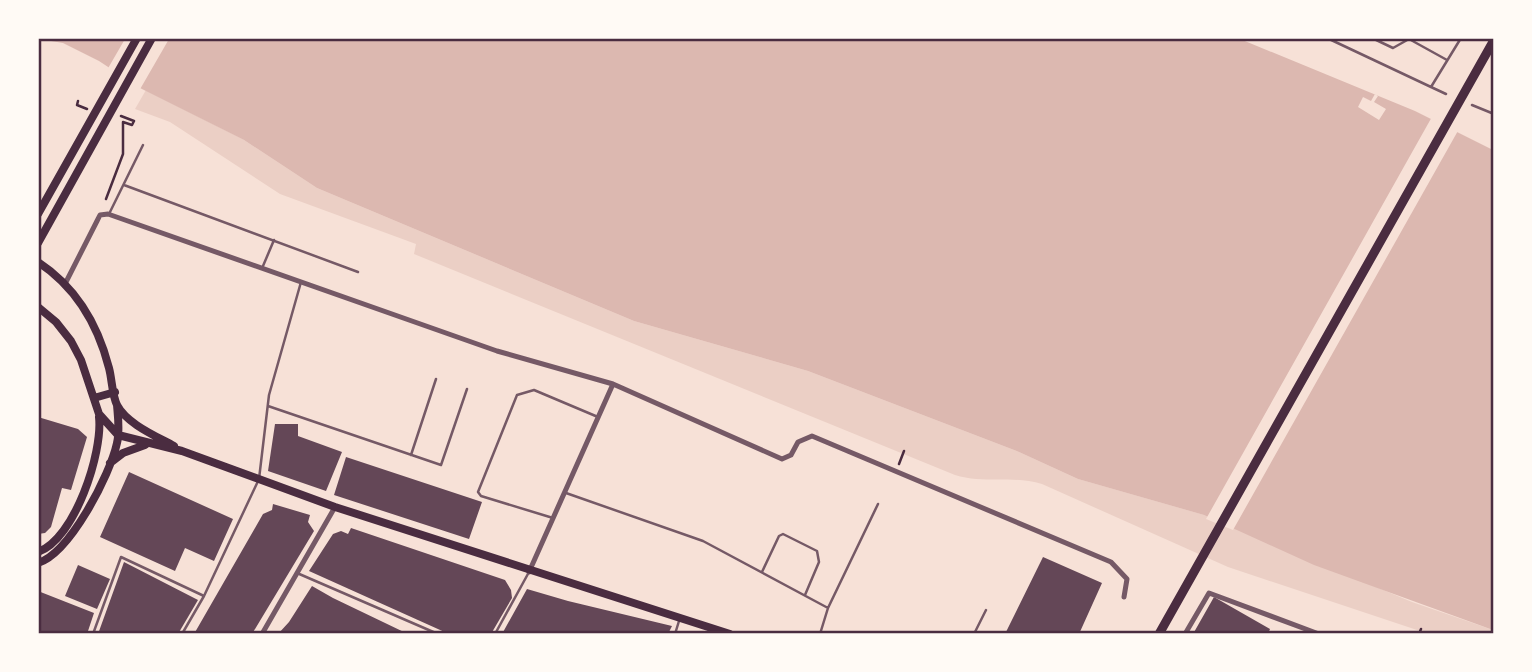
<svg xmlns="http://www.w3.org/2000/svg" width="1532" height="672" font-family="Arial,sans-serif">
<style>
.green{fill:#ebcfc5}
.water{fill:#dcb8b0}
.pier{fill:#f7e1d7}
.building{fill:#644757}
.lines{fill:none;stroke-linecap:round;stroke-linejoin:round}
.path{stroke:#4a2c40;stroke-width:2.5}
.service{stroke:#755966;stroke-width:2.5}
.minor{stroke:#755966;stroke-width:5}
.secondary{stroke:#4a2c40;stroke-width:8}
.primary{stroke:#4a2c40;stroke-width:9}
.neatline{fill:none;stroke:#4a2c40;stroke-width:2.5}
</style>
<rect width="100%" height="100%" fill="#f7e1d7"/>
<path class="green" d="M146,90L244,140L317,188L634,321L808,371L1019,452L1078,479L1204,515L1412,602L1493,630V633H1426L1228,567L1042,484C1013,475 983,484 955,475L414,254L416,244L280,194L170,122L135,109Z"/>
<path class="water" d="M39,39H1240L1415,111L1493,150V630L1314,565L1204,515L1078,479L1019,452L808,371L634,321L317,188L244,140L140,88L99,61L63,43Z"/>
<path class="pier" d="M125,39H169L139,91L107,70Z
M1375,94L1378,96L1374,102L1386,109L1379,120L1358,107L1363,97L1371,101Z
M1433,115L1459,129L1233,530L1206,519Z"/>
<path class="building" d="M38,417L78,429L87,437L71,490L62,488L51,527L45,533L38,534Z
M275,424H298V436L342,452L326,491L268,471Z
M346,457L482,502L469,539L334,495Z
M129,472L233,519L214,561L185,548L175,571L100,537Z
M273,504L310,515L308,522L314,531L252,634H194L263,514L272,510Z
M351,528L505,580L511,590L512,598L491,634H449L309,571L333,534L341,531L348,534Z
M1043,557L1102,583L1079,634H1005Z
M124,562L198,600L178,634H98Z
M78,565L110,579L97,609L65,596Z
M312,586L333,598L408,634H278L289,622Z
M527,589L568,601L672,626L668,634H502Z
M38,591L94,613L87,634L38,631Z
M1214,597L1270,629L1268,634H1193Z"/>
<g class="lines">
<path class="path" d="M78,101L77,105L87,109
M121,116L134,121
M106,199L123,154V122L132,125L134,121
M899,464L904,451
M1419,634L1421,629"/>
<path class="service" d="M1327,38L1431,87L1461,38
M1372,38L1393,48L1409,39L1447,60
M1431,87L1446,94
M1472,105L1494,114
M124,185L358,272
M109,214L143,145
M263,266L274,240
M268,406L441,465L467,389
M411,455L436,379
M566,493L703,541L828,608
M553,518L481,496L478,492L517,395L534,390L598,417
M762,572L779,536L783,534L817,551L819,562L805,595
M297,573L438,634
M93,634L121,557L204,596
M182,634L204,596L259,479L269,395L301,282
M495,634L529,572
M675,634L679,621
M820,634L828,608L878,504
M974,634L986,610"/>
<path class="minor" d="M65,284L97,221L100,215L108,214L497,351L613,384L782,459L791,455L798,442L812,436L1111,562L1127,579L1124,597
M529,572L613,384
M262,634L335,507
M1185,634L1209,593L1319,634"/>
<path class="secondary" d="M38,214L137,38
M38,243L152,38
M38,262C76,287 98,325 109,368C112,379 112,395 117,405C127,424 156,436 174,446
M38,307L56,322L71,341L81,360L99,414L118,435L182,451L335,507L730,634
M94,398L115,392
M110,463L123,453L145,445
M38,552C75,539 103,452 99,417
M38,563C70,553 110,475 117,443C120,431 118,417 117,405"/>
<path class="primary" d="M1159,634L1494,40"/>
</g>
<rect width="1532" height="672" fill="none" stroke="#fffaf5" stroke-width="80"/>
<rect x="40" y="40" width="1452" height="592" class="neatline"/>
</svg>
